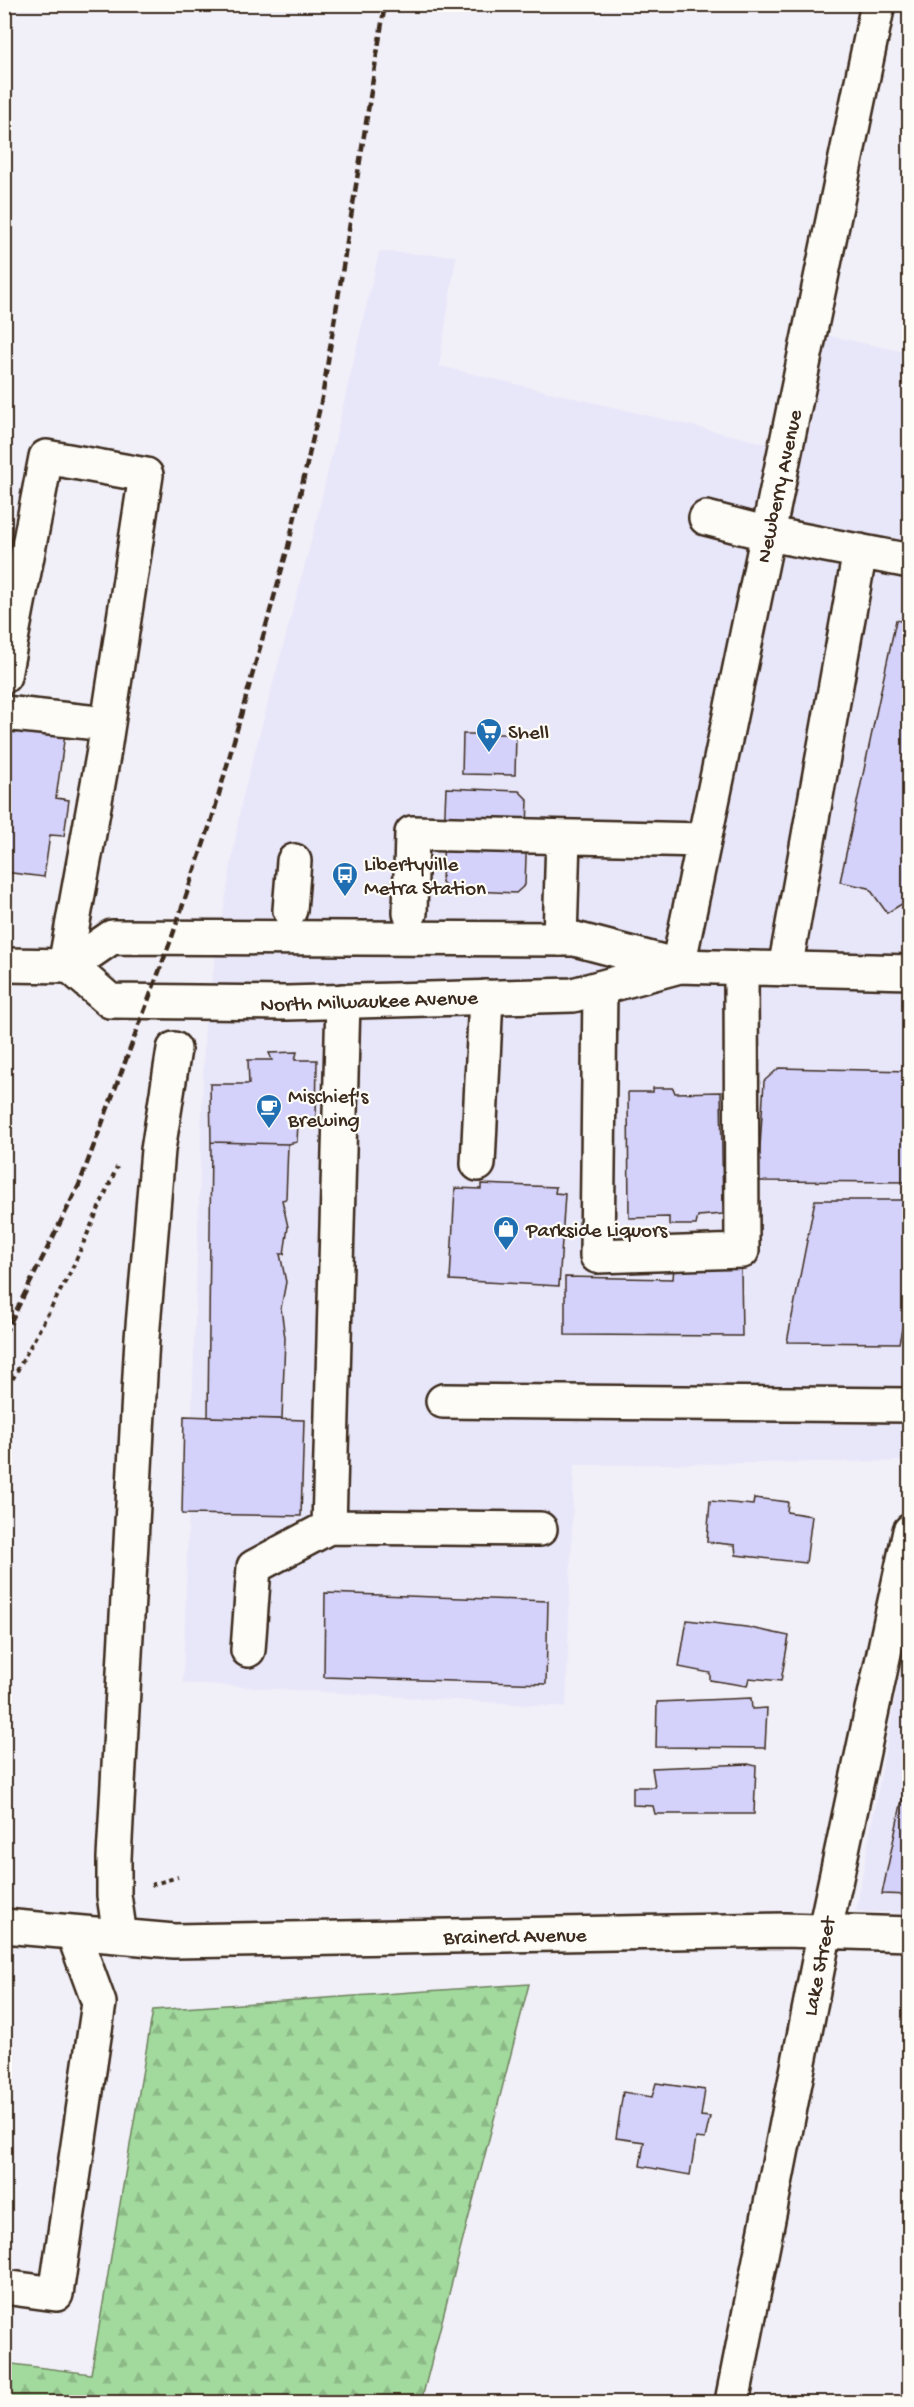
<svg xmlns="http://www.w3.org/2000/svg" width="914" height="2407" font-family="'Gochi Hand',sans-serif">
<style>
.built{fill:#e8e6f9}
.forest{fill:url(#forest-firs);stroke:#6e825e;stroke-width:1.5}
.building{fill:#d4d2fb;stroke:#3b2a1e;stroke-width:1.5}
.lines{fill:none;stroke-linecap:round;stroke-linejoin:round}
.minor-casing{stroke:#3b2a1e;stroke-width:38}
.major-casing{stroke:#3b2a1e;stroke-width:38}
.path{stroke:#3b2a1e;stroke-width:4;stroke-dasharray:4.5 4.5;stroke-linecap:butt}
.minor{stroke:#fdfcf7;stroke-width:33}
.major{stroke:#fdfcf7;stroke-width:33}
.rail{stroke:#3b2a1e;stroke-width:4.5;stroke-dasharray:9 4.5;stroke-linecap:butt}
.labels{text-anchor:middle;stroke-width:4.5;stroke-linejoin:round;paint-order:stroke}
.street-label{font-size:21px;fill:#3b2a1e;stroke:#fdfcf7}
.poi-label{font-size:21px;fill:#3b2a1e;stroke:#fdfcf7;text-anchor:start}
</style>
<defs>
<pattern id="forest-firs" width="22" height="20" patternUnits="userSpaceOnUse" patternTransform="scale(1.5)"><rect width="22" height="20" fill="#a2d99d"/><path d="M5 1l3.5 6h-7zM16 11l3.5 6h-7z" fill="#8cba87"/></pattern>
</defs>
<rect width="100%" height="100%" fill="#f1eff8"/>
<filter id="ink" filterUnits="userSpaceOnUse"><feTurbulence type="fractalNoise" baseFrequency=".0167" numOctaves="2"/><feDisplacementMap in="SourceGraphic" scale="12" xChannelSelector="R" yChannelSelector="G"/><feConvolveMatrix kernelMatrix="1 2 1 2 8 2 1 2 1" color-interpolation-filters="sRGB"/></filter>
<g filter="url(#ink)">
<path class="built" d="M379,252L456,256L439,366L802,452L825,335L909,353V1461L574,1465L566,1707L183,1683L205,1022L242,800L315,527Z
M909,1622V1913L856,1911Z"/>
<path class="forest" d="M529,1984L421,2402H5V2363L91,2374L153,2010Z"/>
<path class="building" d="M896,620L910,623V899L887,913L869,888L840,882Z
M5,726L65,734L56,798L69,800L64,836L50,835L44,877L4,872Z
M463,734H516L515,775L462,774Z
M446,788L519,791L528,800L525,885L516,893L450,890L442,882Z
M297,1052L295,1060H317L316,1123H298L297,1142L288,1144L211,1142L210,1084H249L248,1060H272L269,1053Z
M779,1068L910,1071V1182L758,1181L764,1081Z
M653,1088H673L675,1093L721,1092L723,1214L698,1216L696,1225H669V1217L629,1218L628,1092H653Z
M211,1142L288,1144L286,1199L282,1200L288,1227L284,1254H280L286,1282L281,1308L285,1338L282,1419L208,1417Z
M481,1184L556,1187L555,1193L565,1194L559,1286L450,1280L455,1188L481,1189Z
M815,1200H910V1293L899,1343L787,1342Z
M674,1266L741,1268L742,1336L565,1335V1277L673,1279Z
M184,1416L304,1420L301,1516L182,1514Z
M754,1498L788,1502L787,1512L812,1516L806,1563L736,1555L735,1545L707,1542L710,1501L753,1505Z
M325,1593L548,1601L546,1684L324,1677Z
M687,1620L746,1627L789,1636L781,1681L749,1678L747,1686L710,1680V1673L679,1667Z
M751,1698L752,1709L767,1708L765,1748L656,1747L657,1702Z
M910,1762V1895L882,1894Z
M748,1764L756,1766L754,1814H655L653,1806L633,1805V1787H655L652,1768Z
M656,2083L705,2090L701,2116L710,2117L705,2139L696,2138L690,2175L640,2166L644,2142L616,2138L623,2092L652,2097Z"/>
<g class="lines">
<defs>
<path id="minor" d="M706,518L769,534L910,561
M4,676L46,457L146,475L103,756L65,966
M4,713L107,724
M290,910L294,861
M410,913L412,833L703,840
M560,939L563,837
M678,966L878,4
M785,969L860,551
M600,988L597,1256L742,1251L741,968
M478,1164L486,997
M443,1401L910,1405
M329,1527L540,1529
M248,1650L254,1567L329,1527L343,1001
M4,1926L174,1941L785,1930L910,1934
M120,1936L114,1895V1858L142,1338L158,1150L174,1049
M4,2287L56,2294L99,2003L73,1932
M732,2402L825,1930L910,1531"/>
<path id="major" d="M4,965L70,966L112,937L575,939L678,966L910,972
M70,966L110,1001L287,1003L573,995L676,967"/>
</defs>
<use href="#minor" class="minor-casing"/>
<use href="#major" class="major-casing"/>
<path class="path" d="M4,1395L71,1271L117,1167
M151,1885L178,1877"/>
<use href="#minor" class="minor"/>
<use href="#major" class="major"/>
<path class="rail" d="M4,1335L79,1185L172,937L212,819L288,547L322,398L385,4"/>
</g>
</g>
<defs>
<symbol id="supermarket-pin" viewBox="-11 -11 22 30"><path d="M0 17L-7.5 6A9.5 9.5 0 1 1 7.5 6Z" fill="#1f6fb2" stroke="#fdfcf7"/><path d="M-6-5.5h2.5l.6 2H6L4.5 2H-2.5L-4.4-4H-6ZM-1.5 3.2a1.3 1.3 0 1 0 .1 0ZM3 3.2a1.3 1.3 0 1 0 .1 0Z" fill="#fff"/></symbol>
<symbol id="bus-pin" viewBox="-11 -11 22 30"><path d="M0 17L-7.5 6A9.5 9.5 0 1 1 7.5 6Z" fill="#1f6fb2" stroke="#fdfcf7"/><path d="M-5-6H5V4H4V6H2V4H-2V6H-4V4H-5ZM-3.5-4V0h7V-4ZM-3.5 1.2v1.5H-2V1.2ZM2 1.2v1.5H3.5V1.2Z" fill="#fff"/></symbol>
<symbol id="cafe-pin" viewBox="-11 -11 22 30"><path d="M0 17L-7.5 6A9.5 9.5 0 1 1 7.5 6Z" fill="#1f6fb2" stroke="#fdfcf7"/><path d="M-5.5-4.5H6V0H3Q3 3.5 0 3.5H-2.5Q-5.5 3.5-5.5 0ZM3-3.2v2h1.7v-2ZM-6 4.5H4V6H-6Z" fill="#fff"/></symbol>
<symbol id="shop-pin" viewBox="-11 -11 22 30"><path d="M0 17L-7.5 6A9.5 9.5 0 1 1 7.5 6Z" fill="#1f6fb2" stroke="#fdfcf7"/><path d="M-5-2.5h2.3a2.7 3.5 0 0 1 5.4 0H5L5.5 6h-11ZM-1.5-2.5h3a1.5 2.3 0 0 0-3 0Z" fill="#fff"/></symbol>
</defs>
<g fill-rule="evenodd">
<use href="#supermarket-pin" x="474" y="716" width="30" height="40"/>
<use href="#bus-pin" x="330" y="860" width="30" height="40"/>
<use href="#cafe-pin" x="254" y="1092" width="30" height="40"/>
<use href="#shop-pin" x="491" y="1214" width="30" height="40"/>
</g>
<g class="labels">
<g class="street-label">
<text transform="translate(778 486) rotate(-78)" y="7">Newberry Avenue</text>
<text transform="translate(369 1000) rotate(-2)" y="7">North Milwaukee Avenue</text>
<text transform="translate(515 1935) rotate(-1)" y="7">Brainerd Avenue</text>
<text transform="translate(818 1966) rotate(-79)" y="7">Lake Street</text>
</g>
<g class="poi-label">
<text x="508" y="738">Shell</text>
<text x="364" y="870">Libertyville<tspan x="364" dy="24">Metra Station</tspan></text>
<text x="288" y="1102">Mischief's<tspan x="288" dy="24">Brewing</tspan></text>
<text x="526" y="1236">Parkside Liquors</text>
</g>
</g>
<rect width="914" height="2407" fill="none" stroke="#fdfcf7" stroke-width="24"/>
<rect x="12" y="12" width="890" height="2383" fill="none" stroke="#3b2a1e" stroke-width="2" filter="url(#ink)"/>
</svg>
